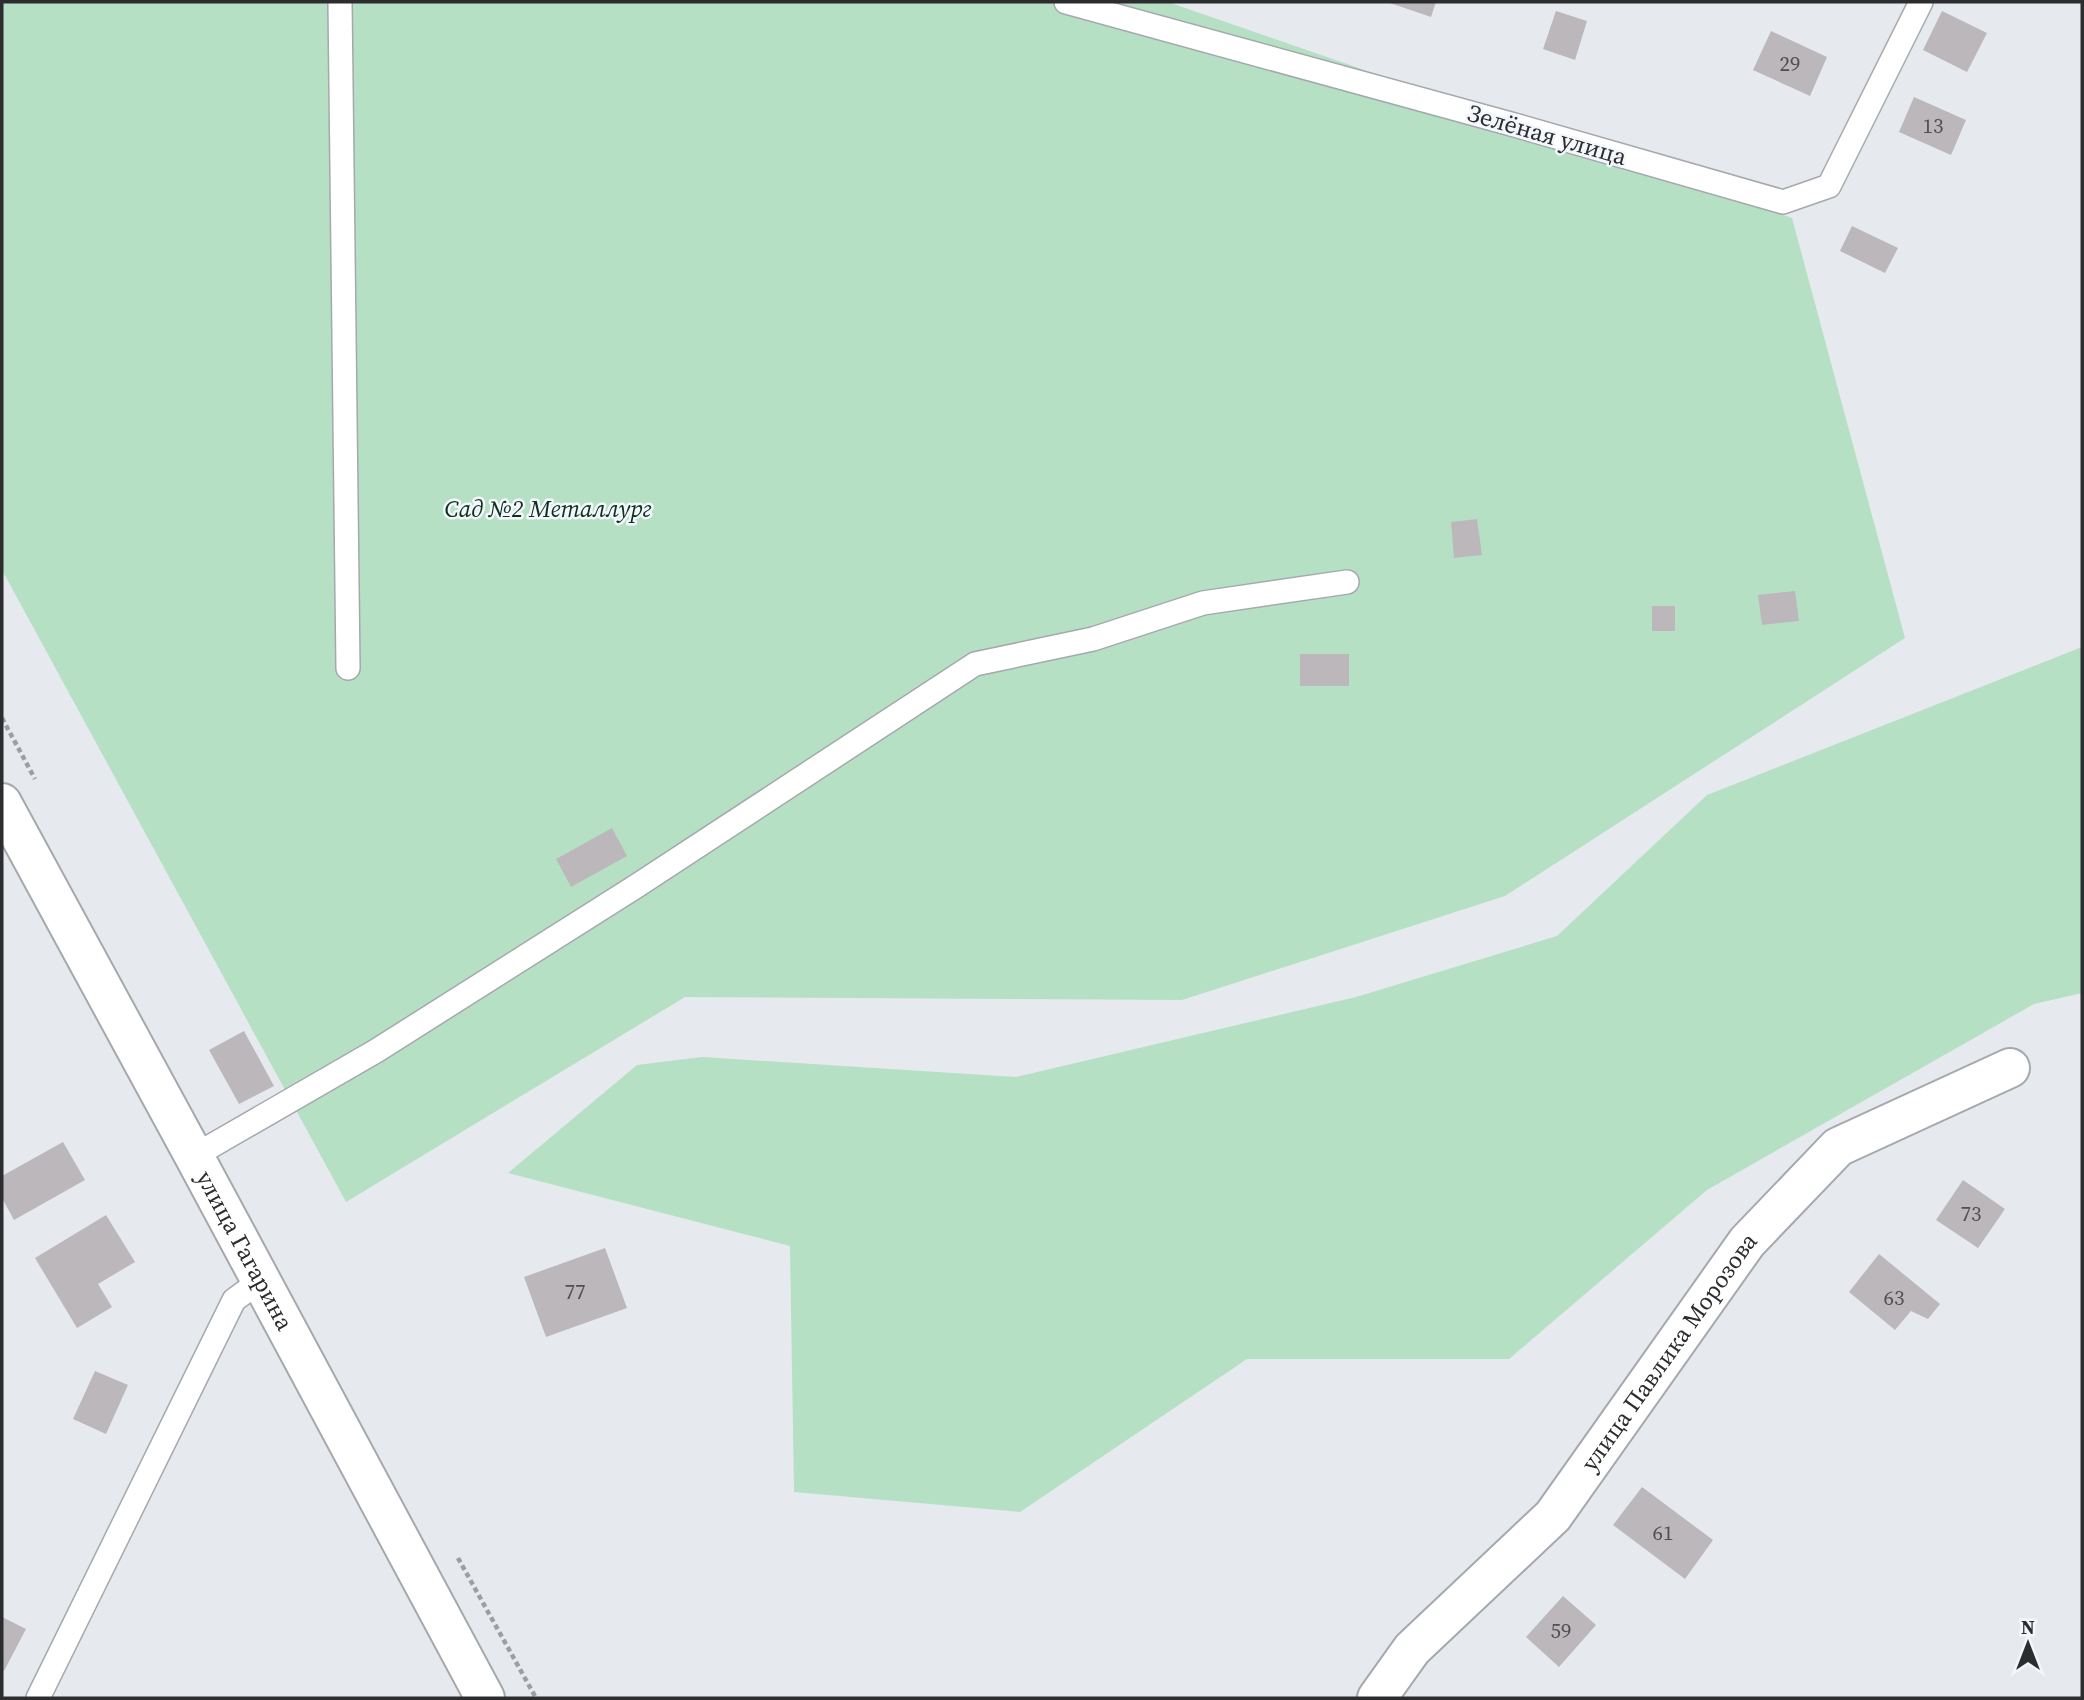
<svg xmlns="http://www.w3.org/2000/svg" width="2084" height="1700" font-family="'Source Serif 4',serif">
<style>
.green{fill:#b6e0c4}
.building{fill:#bcb7bb}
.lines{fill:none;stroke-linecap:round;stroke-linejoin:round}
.service-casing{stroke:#a5a8ad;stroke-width:26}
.minor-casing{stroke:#a5a8ad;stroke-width:42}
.tertiary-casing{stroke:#a5a8ad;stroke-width:42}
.path{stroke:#9b9fa2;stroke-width:4.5;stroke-dasharray:5 3.5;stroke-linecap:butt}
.service{stroke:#fff;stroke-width:23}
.minor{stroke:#fff;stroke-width:38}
.tertiary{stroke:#fff;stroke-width:38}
.labels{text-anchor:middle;stroke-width:5;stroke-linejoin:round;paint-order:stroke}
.number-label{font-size:21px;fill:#4f5051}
.street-label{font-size:24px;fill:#2b2d2e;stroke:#f3f7fc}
.park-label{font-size:24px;font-style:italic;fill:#0c311d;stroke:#f3f7fc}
</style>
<rect width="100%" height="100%" fill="#e6eaef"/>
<path class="green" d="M2,2H1168L1792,218L1905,638L1505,896L1182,1000L685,997L346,1202L2,570Z
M2082,647V993L2034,1004L1707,1190L1509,1359H1247L1020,1512L794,1492L790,1246L508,1173L637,1065L702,1057L1016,1077L1356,997L1557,936L1707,795Z"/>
<path class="building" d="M1387,2H1436L1431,17Z
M1556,11L1587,21L1575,60L1543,49Z
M1942,11L1987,33L1967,72L1923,50Z
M1771,31L1827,57L1810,96L1753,70Z
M1914,97L1966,120L1951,155L1899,132Z
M1852,226L1898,248L1885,273L1840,251Z
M1477,519L1482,555L1454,558L1451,522Z
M1795,591L1799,621L1762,625L1758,595Z
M1652,606H1675V631H1652Z
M1300,654H1349V686H1300Z
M612,828L627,856L571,887L556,859Z
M244,1031L274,1086L239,1104L209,1050Z
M63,1142L85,1180L14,1220L2,1198V1176Z
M1963,1180L2005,1209L1978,1248L1936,1220Z
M106,1215L135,1262L98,1284L112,1307L77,1328L35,1258Z
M605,1248L627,1308L546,1337L524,1277Z
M1879,1254L1940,1304L1928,1319L1911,1311L1895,1330L1849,1292Z
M95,1371L128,1385L106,1434L73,1419Z
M1642,1487L1713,1540L1685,1579L1613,1525Z
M1563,1596L1596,1625L1559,1667L1526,1637Z
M2,1617L26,1629L4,1671L2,1670Z"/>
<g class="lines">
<defs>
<path id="service" d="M340,2L348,668
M1066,2L1511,124L1783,202L1829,186L1921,2
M194,1156L376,1051L635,887L975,664L1093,639L1203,603L1347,582
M38,1698L234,1300L260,1281"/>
<g id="minor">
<path id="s1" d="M1377,1698L1412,1649L1553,1516L1747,1242L1838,1147L2010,1068"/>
</g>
<g id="tertiary">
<path id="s2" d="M2,803L194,1156L485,1698"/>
</g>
</defs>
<use href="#service" class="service-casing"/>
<use href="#minor" class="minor-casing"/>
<use href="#tertiary" class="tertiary-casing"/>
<path class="path" d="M2,718L35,779
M458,1558L536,1698"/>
<use href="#service" class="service"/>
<use href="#minor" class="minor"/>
<use href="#tertiary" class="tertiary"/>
</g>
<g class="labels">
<g class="number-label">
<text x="1790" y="71">29</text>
<text x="1933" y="133">13</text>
<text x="1971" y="1221">73</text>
<text x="575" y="1299">77</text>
<text x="1894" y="1305">63</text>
<text x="1663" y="1540">61</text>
<text x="1561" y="1638">59</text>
</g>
<g class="street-label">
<text transform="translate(1547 135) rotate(16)" y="8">Зелёная улица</text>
<text dy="8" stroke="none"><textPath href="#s2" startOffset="509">улица Гагарина</textPath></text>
<text dy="8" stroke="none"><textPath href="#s1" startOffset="455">улица Павлика Морозова</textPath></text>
</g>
<g class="park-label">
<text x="548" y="517">Сад №2 Металлург</text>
</g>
</g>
<rect width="2084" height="1700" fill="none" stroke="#2b2d2e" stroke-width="7"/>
<g transform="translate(2028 1644)" stroke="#f3f7fc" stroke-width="5" paint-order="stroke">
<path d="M0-5L12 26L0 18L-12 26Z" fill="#2b2d2e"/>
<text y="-10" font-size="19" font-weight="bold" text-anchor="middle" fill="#2b2d2e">N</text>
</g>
</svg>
